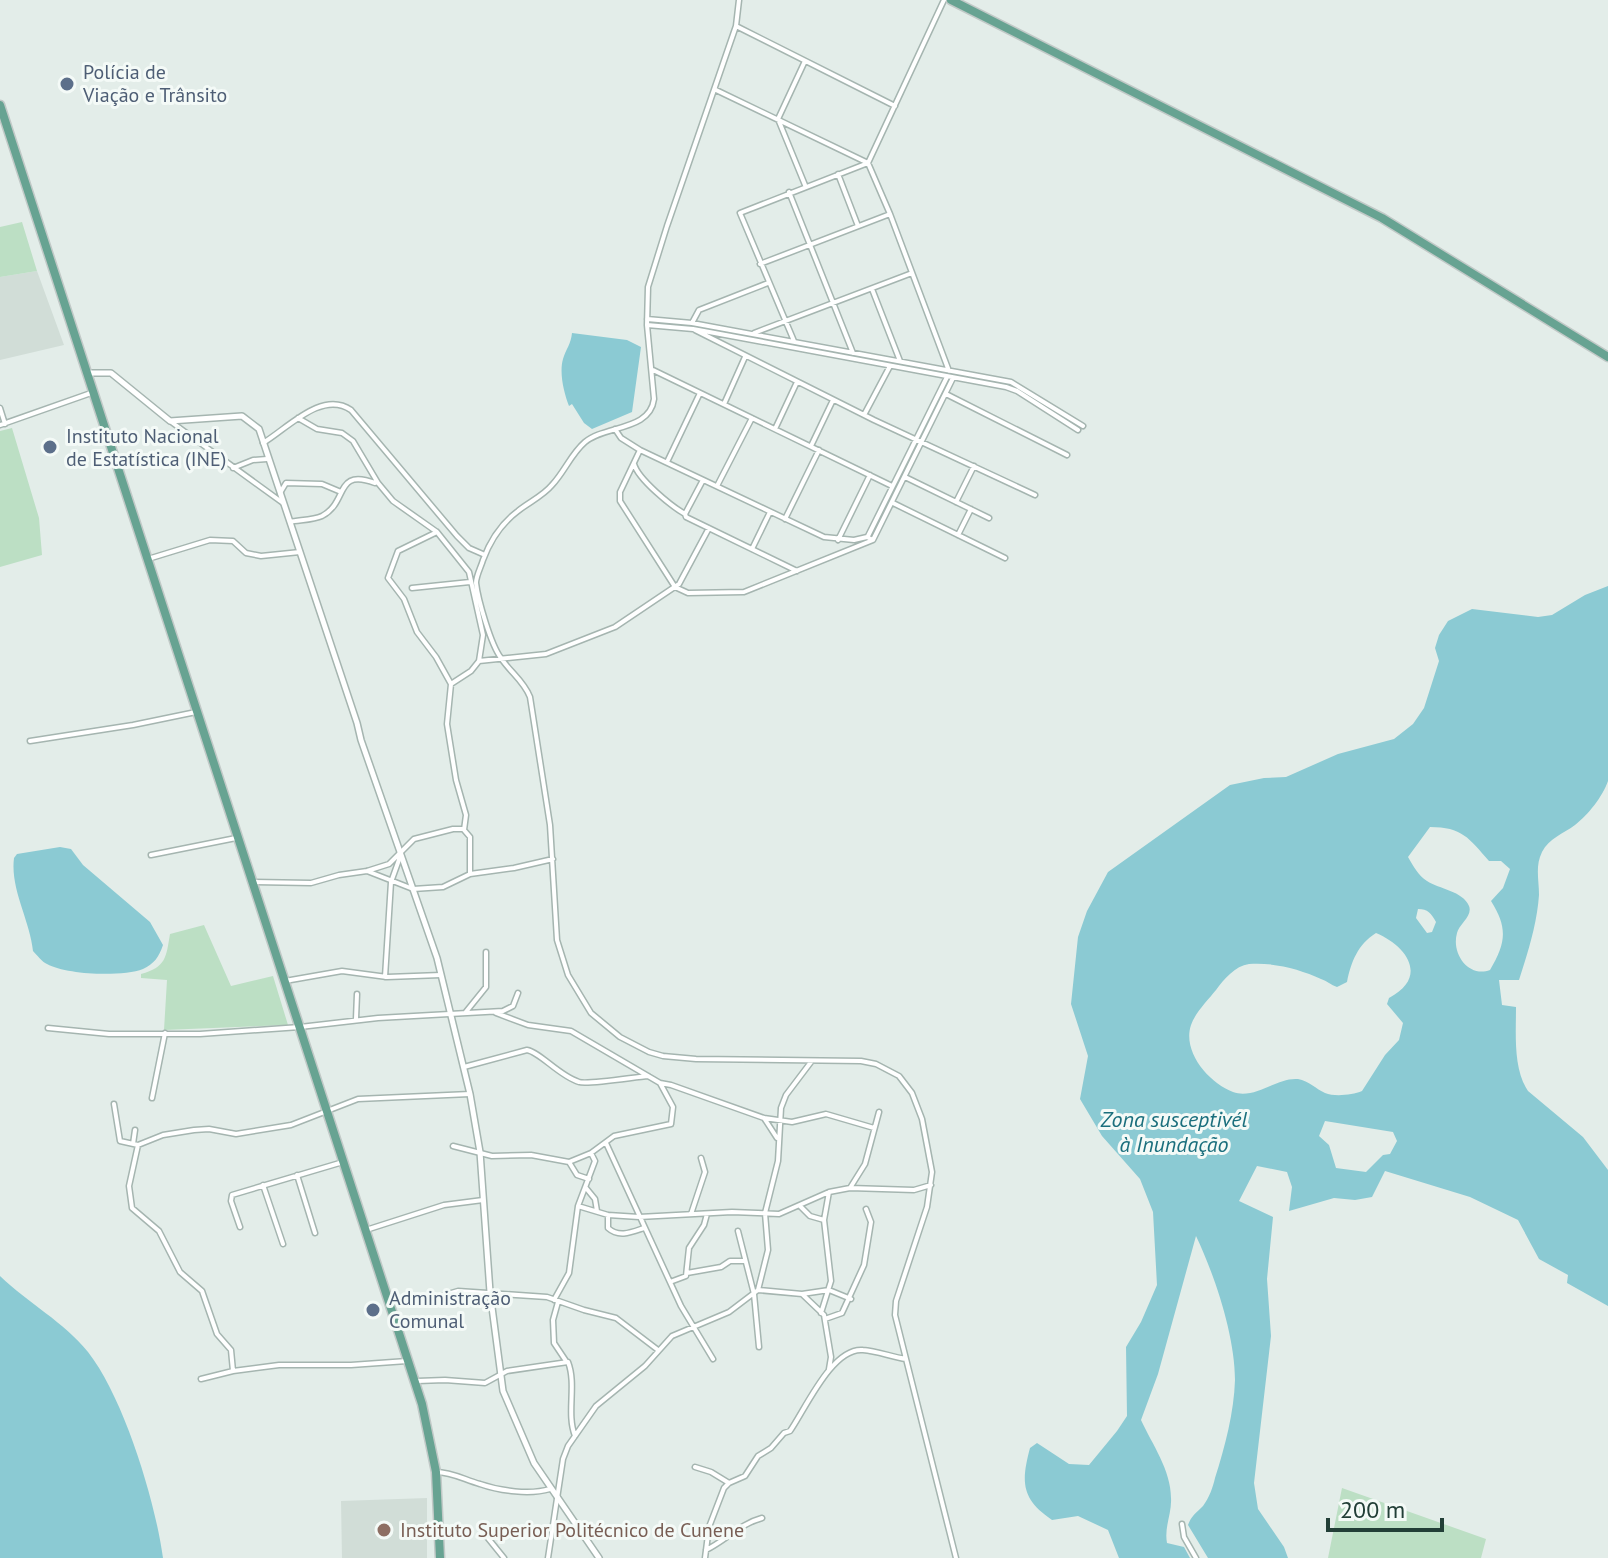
<svg xmlns="http://www.w3.org/2000/svg" width="1608" height="1558" font-family="'PT Sans',sans-serif">
<style>
.built{fill:#d1ddd7}
.green{fill:#bcdfc4}
.water{fill:#8bcad3;fill-rule:evenodd}
.lines{fill:none;stroke-linecap:round;stroke-linejoin:round}
.minor-casing{stroke:#a5b5b0;stroke-width:7}
.tertiary-casing{stroke:#a5b5b0;stroke-width:8}
.primary-casing{stroke:#c1c9c7;stroke-width:11}
.minor{stroke:#fff;stroke-width:4}
.tertiary{stroke:#fff;stroke-width:5}
.primary{stroke:#67a392;stroke-width:8}
.service-dot{fill:#5c6f8a;stroke:#f4faf7;stroke-width:3}
.education-dot{fill:#8d6e63;stroke:#f4faf7;stroke-width:3}
.labels{text-anchor:middle;stroke-width:6;stroke-linejoin:round;paint-order:stroke}
.service-label{font-size:20px;fill:#4e5e75;stroke:#f4faf7;text-anchor:start}
.education-label{font-size:20px;fill:#785e54;stroke:#f4faf7;text-anchor:start}
.water-label{font-size:22px;font-style:italic;fill:#1b6f7d;stroke:#f4faf7}
</style>
<rect width="100%" height="100%" fill="#e3ede9"/>
<path class="built" d="M37,271L64,345L0,360V277Z
M427,1498V1558H342L341,1501Z"/>
<path class="green" d="M22,222L37,271L0,277V227Z
M12,428L39,518L42,555L0,567V431Z
M204,925L231,986L273,976L288,1025L164,1030L167,980L141,978V974C166,967 166,958 170,934Z
M1342,1488L1486,1539L1481,1558H1328Z"/>
<path class="water" d="M572,333L627,340L641,347L632,412L592,429L584,423L572,404L569,406C564,393 559,373 563,359C566,349 571,344 572,333Z
M1608,586V781C1603,796 1588,815 1575,825C1563,834 1549,838 1542,852C1535,866 1539,880 1539,895C1537,924 1528,952 1519,980H1499L1502,1005L1516,1007C1516,1034 1513,1069 1528,1091L1583,1137L1608,1170V1306L1567,1283L1568,1275L1539,1259L1518,1220L1470,1197L1385,1171L1372,1197L1355,1200L1334,1198L1289,1211L1292,1187L1287,1172L1257,1166L1239,1201L1273,1217L1267,1279L1271,1336L1254,1483L1258,1509L1284,1547L1288,1558H1208L1188,1525C1191,1516 1196,1513 1203,1506C1209,1498 1213,1487 1215,1478C1225,1447 1234,1412 1235,1380C1235,1336 1215,1276 1196,1236L1158,1374L1141,1420C1152,1444 1171,1470 1171,1498C1172,1513 1164,1527 1167,1543L1184,1547L1190,1558H1119L1108,1530L1078,1516L1052,1520C1021,1499 1021,1482 1030,1448L1037,1443L1069,1464L1089,1465L1117,1431L1127,1416L1126,1347L1141,1322L1157,1285L1153,1212L1140,1179L1102,1136L1080,1099L1088,1056L1071,1004L1078,937L1087,911L1108,872L1230,785L1264,778L1286,777L1338,754L1394,739L1413,724L1424,708L1439,661L1435,648L1439,635L1448,621L1472,609L1538,617L1552,615L1585,595ZM1430,827C1462,827 1469,838 1489,861H1501L1510,869L1503,888L1491,901C1508,928 1506,943 1490,970C1469,978 1451,954 1457,933C1459,924 1473,916 1469,906C1463,891 1439,889 1427,881C1418,875 1414,867 1408,857ZM1418,909C1428,909 1431,913 1436,922L1432,932L1427,933L1416,918ZM1376,933C1407,946 1429,977 1389,998L1387,1004L1403,1023L1399,1040L1385,1055L1362,1091C1352,1095 1335,1097 1325,1093C1316,1089 1309,1081 1298,1079C1277,1077 1255,1100 1233,1092C1209,1083 1182,1052 1191,1025C1195,1013 1208,1000 1216,990C1224,979 1235,966 1249,964C1272,962 1300,969 1321,979C1327,981 1331,985 1337,987L1347,982C1351,962 1358,944 1376,933ZM1325,1121L1393,1132L1397,1141L1390,1154L1383,1155L1366,1172L1336,1168L1329,1145L1319,1136Z
M60,847L71,849L83,865L150,922L163,945C159,957 154,964 143,969C122,977 67,975 47,964C42,962 37,955 33,951C30,920 10,889 14,858L17,854Z
M0,1276C28,1303 64,1322 88,1352C124,1398 155,1500 163,1558H0Z"/>
<g class="lines">
<defs>
<path id="minor" d="M739,0L736,26L667,226L648,287L647,325L654,399C650,431 605,425 585,442C571,454 565,471 552,485C543,496 529,502 518,511C502,523 490,541 483,560C481,567 476,576 476,583C478,600 491,645 501,658C510,672 524,681 530,697L550,825L557,940L568,975L591,1013L620,1037L649,1052L663,1056L696,1059L861,1061L876,1064L899,1076L912,1093L922,1119L932,1172L927,1207L896,1301L895,1315L956,1558
M736,26L895,106
M805,61L778,119L805,185
M716,90L868,163L890,214L949,371
M838,174L858,226
M789,192L853,353
M760,264L890,214
M872,289L900,361
M647,319L692,323L1011,382L1083,426
M692,323L699,310L768,283
M647,325L693,329L1006,387L1017,391L1078,430
M695,330L874,420L1035,495
M754,333L912,273
M794,341L740,213L868,163L944,0
M653,370L892,486
M946,394L1067,455
M724,404L745,357
M0,408L5,424
M864,415L890,366
M298,418L317,429L342,433L353,441L378,483L393,501L437,532L469,572L483,635L479,661L471,671L451,684
M170,421L283,503
M0,425L91,393
M615,429L621,438L640,450L824,537L854,540L867,537L871,539
M775,429L797,382
M263,443C288,428 322,390 351,410L457,536L469,548L485,555
M811,446L833,400
M640,450L620,492V501L675,587L688,593L744,592L873,540L953,378
M667,462L700,393
M634,464C638,479 671,506 685,514
M233,468L253,460L267,459
M905,477L989,518
M703,480L685,514L686,517L797,571
M717,486L752,418
M280,493L286,483L322,484L341,492
M956,502L974,466
M893,503L1005,558
M785,519L819,450
M290,522C299,520 313,520 322,516C349,502 334,468 375,483
M437,532L398,551L388,578L404,599L417,632L436,657L451,684L447,724L456,780L466,815L464,830L470,837V874
M958,535L971,509
M868,536L947,377
M838,540L870,475
M752,549L770,512
M148,559L210,540L233,541L246,553L261,556L300,552
M412,588L470,582
M479,661L546,654L615,627L679,584L709,528
M30,741L133,725L196,712
M151,855L236,838
M367,871L413,889L443,887L470,874L514,868L553,859
M253,882L311,883L339,875L367,871L389,864L414,839L453,829H464
M385,977L391,882L400,857
M285,981L342,971L387,977L441,975
M465,1013L486,987V952
M496,1013L528,1025L571,1031L660,1083L671,1085L764,1118L777,1138
M356,1019L357,994
M48,1028L109,1034H200L300,1027L378,1018L503,1011L513,1006L518,993
M464,1067L527,1050C540,1052 559,1076 579,1082C587,1085 635,1077 648,1076
M152,1098L165,1033
M114,1104L120,1141L138,1145
M764,1118L792,1122L826,1114L874,1128
M606,1143L681,1306L713,1359
M133,1144L135,1130
M453,1146L492,1156L531,1155L569,1162L591,1153L614,1136L671,1124L673,1107L660,1083
M569,1162L577,1175L589,1179
M297,1175L315,1233
M263,1185L283,1244
M586,1188L595,1199L597,1211
M850,1188L865,1164L879,1112
M578,1206L608,1215L639,1217L732,1212L779,1214L829,1192L850,1188L914,1190L931,1185
M800,1206L810,1216L824,1220L831,1281L821,1313
M691,1214L705,1172L701,1158
M608,1215V1228C619,1238 632,1232 644,1228
M824,1220L829,1192
M240,1227L231,1201L232,1195L343,1162
M366,1230L444,1205L483,1200
M738,1231L754,1294L759,1347
M687,1273L721,1267L730,1261H744
M670,1282L686,1276L689,1248L704,1225L707,1214
M758,1290L802,1294L824,1315L831,1357L829,1369
M802,1294L829,1290L851,1299
M554,1300L569,1273L578,1206L595,1161L591,1153
M388,1301L441,1296L458,1291L547,1297L584,1310L616,1318L658,1350
M558,1302L553,1320L554,1343L566,1361
M825,1319L842,1313L864,1265L871,1222L866,1209
M233,1371L231,1350L217,1334L202,1291L180,1272L159,1231L132,1208L129,1186L138,1145L163,1135L194,1130L209,1129L236,1134L291,1125L358,1099L470,1094
M201,1379L233,1371L279,1365H351L407,1361
M417,1381L445,1380L485,1383L507,1371L568,1362C577,1385 566,1413 575,1436
M695,1467L711,1472L729,1483
M436,1472C452,1472 465,1480 480,1484C500,1491 530,1495 550,1489
M1182,1524L1184,1537L1196,1558
M483,1532L504,1558
M706,1550C726,1540 740,1524 762,1518
M548,1558L563,1459L568,1446L596,1406L645,1366L672,1336L729,1312L758,1290L768,1250L765,1213L778,1161L781,1108L786,1095L811,1062
M705,1558L709,1527L724,1488L729,1483L745,1476L758,1456L771,1448L784,1433L790,1431C805,1410 832,1347 863,1350C877,1351 892,1357 906,1359"/>
<path id="tertiary" d="M88,373H111L170,421L242,416L259,429L357,723L361,740L437,958L470,1094L480,1152L490,1292L503,1391L534,1463L599,1558"/>
<path id="primary" d="M951,0L1382,218L1608,357
M0,105L422,1404L436,1472L440,1558"/>
</defs>
<use href="#minor" class="minor-casing"/>
<use href="#tertiary" class="tertiary-casing"/>
<use href="#primary" class="primary-casing"/>
<use href="#minor" class="minor"/>
<use href="#tertiary" class="tertiary"/>
<use href="#primary" class="primary"/>
</g>
<g class="service-dot">
<circle cx="67" cy="84" r="8"/>
<circle cx="50" cy="447" r="8"/>
<circle cx="373" cy="1310" r="8"/>
</g>
<circle class="education-dot" cx="384" cy="1530" r="8"/>
<g class="labels">
<g class="service-label">
<text x="83" y="79">Polícia de<tspan x="83" dy="23">Viação e Trânsito</tspan></text>
<text x="66" y="443">Instituto Nacional<tspan x="66" dy="23">de Estatística (INE)</tspan></text>
<text x="389" y="1305">Administração<tspan x="389" dy="23">Comunal</tspan></text>
</g>
<g class="education-label">
<text x="400" y="1537">Instituto Superior Politécnico de Cunene</text>
</g>
<g class="water-label">
<text x="1174" y="1127">Zona susceptivél<tspan x="1174" dy="25">à Inundação</tspan></text>
</g>
</g>
<path d="M1328 1518v12h114v-12" fill="none" stroke="#223f37" stroke-width="4"/>
<text x="1340" y="1518" font-size="24" fill="#223f37" stroke="#f4faf7" stroke-width="6" paint-order="stroke">200 m</text>
</svg>
